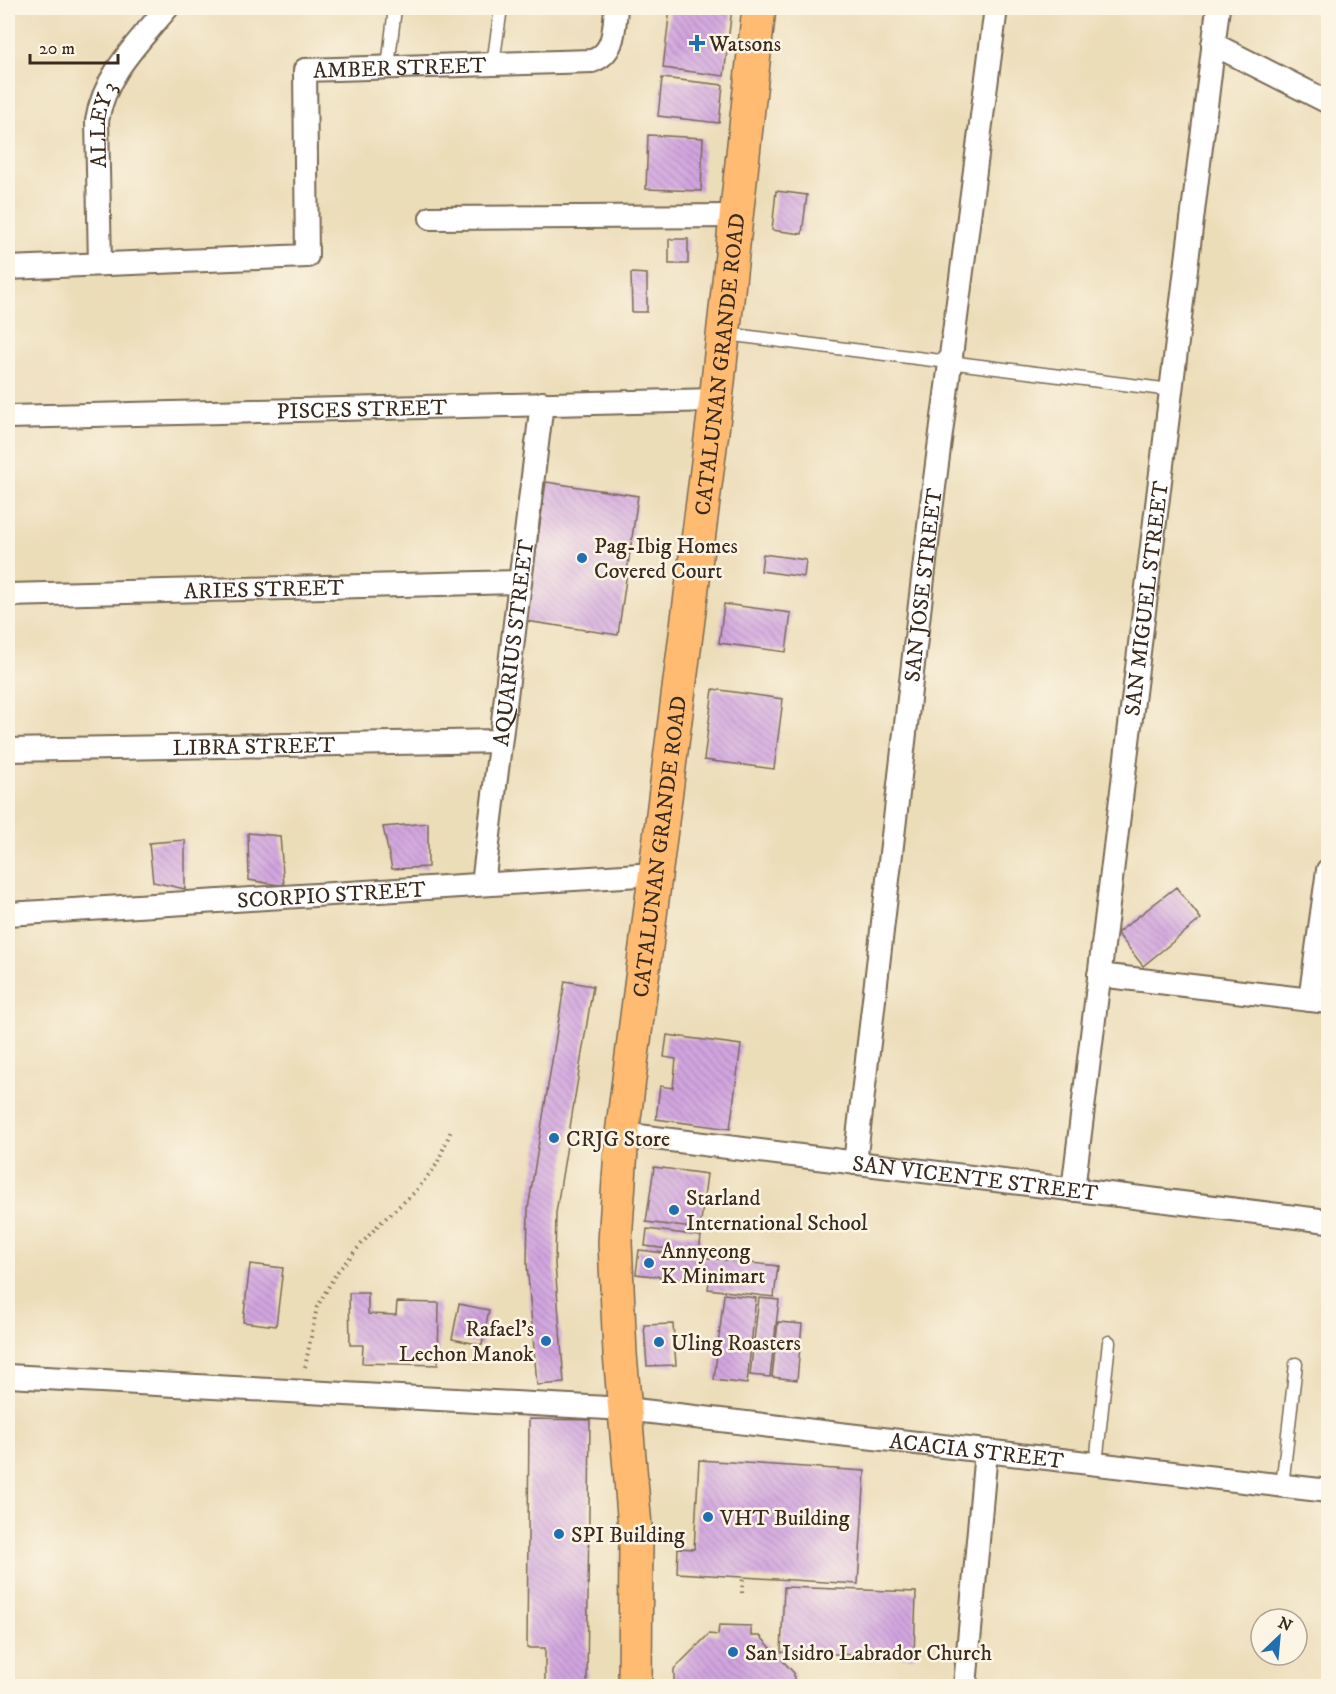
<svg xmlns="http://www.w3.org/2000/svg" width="1336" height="1694" font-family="'IM FELL DW Pica',serif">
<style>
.building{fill:url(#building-back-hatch)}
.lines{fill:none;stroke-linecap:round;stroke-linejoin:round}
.lane-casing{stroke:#796954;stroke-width:15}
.street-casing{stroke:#796954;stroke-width:26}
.primary-casing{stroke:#796954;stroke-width:36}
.path{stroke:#796954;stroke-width:4;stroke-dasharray:1.5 4.5;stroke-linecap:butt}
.lane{stroke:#fff;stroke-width:12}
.street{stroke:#fff;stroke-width:22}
.primary{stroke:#febb71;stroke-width:33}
.poi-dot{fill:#1f6fb2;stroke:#fcf5e5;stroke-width:2}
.labels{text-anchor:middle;stroke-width:5;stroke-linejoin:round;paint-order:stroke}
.poi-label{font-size:22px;fill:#3b2a1e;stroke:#fcf5e5;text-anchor:start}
.street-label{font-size:22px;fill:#3b2a1e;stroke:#fcf5e5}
</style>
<defs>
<pattern id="building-back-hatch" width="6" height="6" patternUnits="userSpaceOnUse" patternTransform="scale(1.5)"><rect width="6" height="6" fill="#d2a5e0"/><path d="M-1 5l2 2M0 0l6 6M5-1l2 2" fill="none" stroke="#ac87b5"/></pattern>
</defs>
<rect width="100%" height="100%" fill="#fcf5e5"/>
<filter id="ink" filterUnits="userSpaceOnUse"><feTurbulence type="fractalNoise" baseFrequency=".0167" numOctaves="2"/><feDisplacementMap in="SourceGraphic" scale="12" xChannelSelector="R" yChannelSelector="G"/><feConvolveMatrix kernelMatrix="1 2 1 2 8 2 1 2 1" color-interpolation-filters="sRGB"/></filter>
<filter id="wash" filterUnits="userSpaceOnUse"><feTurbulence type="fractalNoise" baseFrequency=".008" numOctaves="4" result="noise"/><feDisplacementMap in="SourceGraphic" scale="24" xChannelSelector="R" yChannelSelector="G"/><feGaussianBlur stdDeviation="1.35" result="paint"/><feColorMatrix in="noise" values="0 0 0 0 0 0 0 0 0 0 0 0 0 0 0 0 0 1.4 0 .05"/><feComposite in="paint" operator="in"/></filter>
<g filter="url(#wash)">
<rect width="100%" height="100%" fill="#ecddb9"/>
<g id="blocks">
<path class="building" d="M670,8H732L724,76L663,68Z
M662,78L723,85L719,123L658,116Z
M648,135L703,138L701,191L646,189Z
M776,191L807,195L802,234L772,230Z
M669,239H688V264H669Z
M631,273L647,274V312H632Z
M546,482L638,496L618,635L526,621Z
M763,554L806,560L804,577L761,571Z
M724,604L791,613L786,652L719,643Z
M713,689L783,699L774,769L704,760Z
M428,823V867L392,869L383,827Z
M248,833L280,836L284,886L249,880Z
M185,840V889L153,882L149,843Z
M1176,887L1201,919L1143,966L1117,933Z
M565,981L593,986L556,1213L555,1264L564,1383L537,1385L527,1264L528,1209Z
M667,1035L741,1045L730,1129L656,1119L660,1086L673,1088L676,1059L664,1057Z
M654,1167L707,1174L700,1229L646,1222Z
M647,1229L701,1236L699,1253L645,1246Z
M639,1250L778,1266L774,1297L708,1289L709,1282L636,1274Z
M250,1264L283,1268L276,1326L243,1322Z
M349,1293H368V1314L396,1315L397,1302L439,1303L438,1365L362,1363L363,1345H350Z
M724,1294L756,1298L747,1384L714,1380Z
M759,1298L779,1300L770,1377L750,1375Z
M459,1304L489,1310L482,1345L452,1339Z
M778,1322L802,1324L797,1380L772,1377Z
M673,1324L676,1365L647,1366L644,1325Z
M529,1419L590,1420L587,1686H545V1648H527Z
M699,1460L865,1471L858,1584L677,1573L678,1548L694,1549Z
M784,1587L916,1592L914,1657L781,1652Z
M719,1625L751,1626V1636H760L794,1673V1686H674V1669L709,1634L718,1635Z"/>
</g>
</g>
<g filter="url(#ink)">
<use href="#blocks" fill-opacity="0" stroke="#796954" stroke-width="1.5"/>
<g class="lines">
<defs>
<path id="lane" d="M493,64L501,8
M388,67L395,8
M726,334L1171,390
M1096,1464L1109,1342
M1282,1486L1296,1364"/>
<g id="street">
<path d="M1213,44L1328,102"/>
<path d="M431,218L736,216"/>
<path id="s1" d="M100,264L97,121C104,75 138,43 167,8"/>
<path id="s2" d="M8,268L307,256L305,70L592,61C615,53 614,29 616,8"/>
<path id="s3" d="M8,417L716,400"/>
<path id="s4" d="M8,595L520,582"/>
<path id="s5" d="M8,750L500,741"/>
<path id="s6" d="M483,884L542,403"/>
<path id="s7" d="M8,914L656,874"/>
<path d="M1099,975L1328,1002"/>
<path d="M1310,1000L1328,870"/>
<path id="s8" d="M622,1134L1328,1221"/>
<path id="s9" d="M855,1163L930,518L996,8"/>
<path id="s10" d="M1073,1190L1218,8"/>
<path id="s11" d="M8,1376L626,1409L1328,1491"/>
<path d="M965,1686L986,1451"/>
</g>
<g id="primary">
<path id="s12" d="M635,1686L636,1538L620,1354L615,1242L622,1134L716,400L759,8"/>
</g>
</defs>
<use href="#lane" class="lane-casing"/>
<use href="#street" class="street-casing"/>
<use href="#primary" class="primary-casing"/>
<path class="path" d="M305,1367L317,1307L337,1272L379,1224L416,1191L437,1164L452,1128
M742,1593L743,1576"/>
<use href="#lane" class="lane"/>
<use href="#street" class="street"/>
<use href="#primary" class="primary"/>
</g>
</g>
<g class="poi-dot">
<path d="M694 34h6v6h6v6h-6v6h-6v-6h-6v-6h6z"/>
<circle cx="582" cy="558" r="6"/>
<circle cx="554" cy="1138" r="6"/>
<circle cx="674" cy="1210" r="6"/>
<circle cx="649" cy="1263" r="6"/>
<circle cx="546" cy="1341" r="6"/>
<circle cx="659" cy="1342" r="6"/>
<circle cx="708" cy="1517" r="6"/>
<circle cx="559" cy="1534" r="6"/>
<circle cx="733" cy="1652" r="6"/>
</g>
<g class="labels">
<g class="poi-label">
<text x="709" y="51">Watsons</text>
<text x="594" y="553">Pag-Ibig Homes<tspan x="594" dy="25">Covered Court</tspan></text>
<text x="566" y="1146">CRJG Store</text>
<text x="686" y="1205">Starland<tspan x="686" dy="25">International School</tspan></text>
<text x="661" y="1258">Annyeong<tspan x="661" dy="25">K Minimart</tspan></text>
<text x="534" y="1336" text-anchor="end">Rafael's<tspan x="534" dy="25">Lechon Manok</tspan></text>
<text x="671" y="1350">Uling Roasters</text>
<text x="720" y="1525">VHT Building</text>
<text x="571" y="1542">SPI Building</text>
<text x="745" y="1660">San Isidro Labrador Church</text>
</g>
<g class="street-label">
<text dy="8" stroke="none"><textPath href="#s2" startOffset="580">AMBER STREET</textPath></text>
<text dy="8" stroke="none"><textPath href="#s1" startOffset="140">ALLEY 3</textPath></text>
<text dy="8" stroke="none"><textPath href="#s12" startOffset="1329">CATALUNAN GRANDE ROAD</textPath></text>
<text dy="8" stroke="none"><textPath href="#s3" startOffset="354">PISCES STREET</textPath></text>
<text dy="8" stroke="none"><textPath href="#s9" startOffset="582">SAN JOSE STREET</textPath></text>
<text dy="8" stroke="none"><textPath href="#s4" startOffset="256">ARIES STREET</textPath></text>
<text dy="8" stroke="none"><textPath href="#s10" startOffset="596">SAN MIGUEL STREET</textPath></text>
<text dy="8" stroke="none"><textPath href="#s6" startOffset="243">AQUARIUS STREET</textPath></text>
<text dy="8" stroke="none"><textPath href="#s5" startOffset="246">LIBRA STREET</textPath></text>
<text dy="8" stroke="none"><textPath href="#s12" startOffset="843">CATALUNAN GRANDE ROAD</textPath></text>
<text dy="8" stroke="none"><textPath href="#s7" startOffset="324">SCORPIO STREET</textPath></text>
<text dy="8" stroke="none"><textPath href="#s8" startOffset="356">SAN VICENTE STREET</textPath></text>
<text dy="8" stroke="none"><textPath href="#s11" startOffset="972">ACACIA STREET</textPath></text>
</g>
</g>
<rect width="1336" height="1694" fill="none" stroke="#fcf5e5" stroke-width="30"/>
<g transform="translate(1279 1637) rotate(26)"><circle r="28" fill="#fcf5e5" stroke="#afa495" stroke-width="1.5"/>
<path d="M0-4.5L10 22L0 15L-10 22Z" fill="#1f6fb2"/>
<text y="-9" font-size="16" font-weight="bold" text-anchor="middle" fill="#3b2a1e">N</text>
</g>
<path d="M30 54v9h88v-9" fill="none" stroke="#3b2a1e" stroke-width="3"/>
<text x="39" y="54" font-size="18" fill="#3b2a1e" stroke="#fcf5e5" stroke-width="4.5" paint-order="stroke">20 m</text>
</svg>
